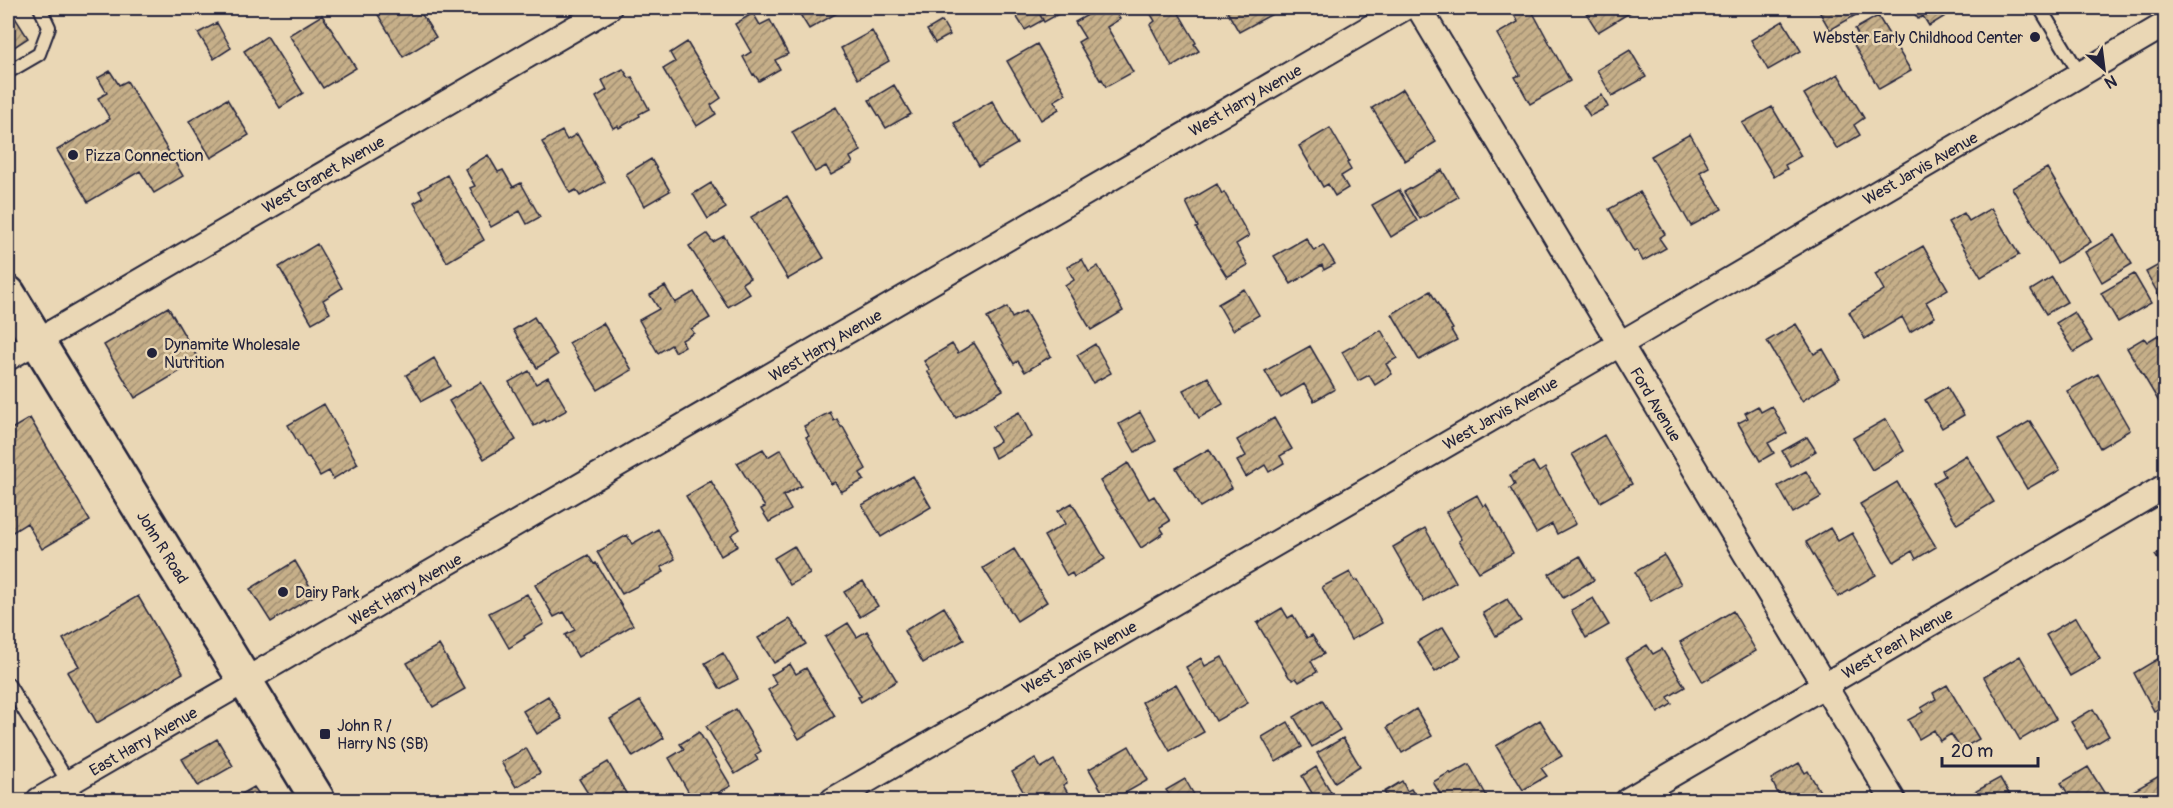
<svg xmlns="http://www.w3.org/2000/svg" width="2173" height="808" font-family="Pangolin,sans-serif">
<style>
.building{fill:url(#building-hatch);stroke:#22223b;stroke-width:1.5}
.lines{fill:none;stroke-linecap:round;stroke-linejoin:round}
.lane-casing{stroke:#22223b;stroke-width:16}
.street-casing{stroke:#22223b;stroke-width:28}
.secondary-casing{stroke:#22223b;stroke-width:38}
.lane{stroke:#ead7b5;stroke-width:12}
.street{stroke:#ead7b5;stroke-width:24}
.secondary{stroke:#ead7b5;stroke-width:33}
.poi-dot{fill:#22223b;stroke:#ead7b5;stroke-width:2}
.labels{text-anchor:middle;stroke-width:5;stroke-linejoin:round;paint-order:stroke}
.poi-label{font-size:16px;fill:#22223b;stroke:#ead7b5;text-anchor:start}
.street-label{font-size:16px;fill:#22223b;stroke:#ead7b5}
</style>
<defs>
<pattern id="building-hatch" width="6" height="6" patternUnits="userSpaceOnUse" patternTransform="scale(1.5)"><rect width="6" height="6" fill="#c6af89"/><path d="M-1 1l2-2M0 6l6-6M5 7l2-2" fill="none" stroke="#a08e71"/></pattern>
</defs>
<rect width="100%" height="100%" fill="#ead7b5"/>
<filter id="ink" filterUnits="userSpaceOnUse"><feTurbulence type="fractalNoise" baseFrequency=".0167" numOctaves="2"/><feDisplacementMap in="SourceGraphic" scale="12" xChannelSelector="R" yChannelSelector="G"/><feConvolveMatrix kernelMatrix="1 2 1 2 8 2 1 2 1" color-interpolation-filters="sRGB"/></filter>
<g filter="url(#ink)">
<path class="building" d="M8,8H9L28,38L8,51Z
M374,8H418L436,37L403,57Z
M796,8H837L839,12L809,29Z
M1011,8H1036L1043,20L1025,30Z
M1036,8H1069L1044,22Z
M1100,8H1113L1120,19L1107,27L1133,72L1106,87L1102,79L1100,80L1078,42L1085,38L1075,22Z
M1147,8H1176L1196,43L1194,44L1199,51L1172,67L1150,25L1155,21Z
M1225,8H1273L1276,12L1239,32Z
M1522,8H1527L1530,12L1532,11L1570,81L1530,104L1515,77L1520,75L1497,34L1518,22L1513,13Z
M1583,8H1628L1631,12L1598,32Z
M1817,8H1868L1830,30Z
M1911,8H1953L1955,10L1929,26L1923,16L1918,19Z
M753,13L760,25L770,20L788,54L775,60L780,69L759,81L754,74L753,75L743,57L751,52L735,24Z
M322,15L356,68L323,88L289,35Z
M1878,16L1911,71L1879,89L1854,45L1861,41L1855,29Z
M942,21L950,35L935,43L927,30Z
M1783,21L1801,51L1768,70L1751,40Z
M217,23L231,48L214,59L198,33Z
M872,31L889,61L858,79L841,48Z
M267,36L303,93L280,108L244,51Z
M687,42L721,98L711,105L716,114L697,126L663,69L675,62L670,53Z
M1037,44L1066,94L1054,101L1059,109L1041,120L1007,61Z
M1630,50L1646,77L1612,96L1597,70Z
M623,69L629,78L632,77L649,109L639,114L640,116L619,128L618,126L613,128L596,97L607,90L602,80Z
M110,71L119,85L127,81L183,176L154,193L140,171L88,202L57,150L110,119L98,98L107,93L98,78Z
M1838,74L1864,118L1854,125L1860,135L1837,149L1804,94Z
M894,85L911,114L886,128L869,100Z
M1403,89L1436,142L1405,161L1372,108Z
M1602,95L1608,107L1590,116L1583,105Z
M227,99L249,135L211,158L189,121Z
M992,101L1017,144L979,166L954,123Z
M836,107L861,151L850,157L853,163L831,175L826,166L815,172L792,132Z
M1772,107L1801,156L1785,165L1787,169L1774,177L1742,123Z
M1330,128L1349,161L1347,163L1351,170L1341,176L1348,188L1335,196L1328,184L1323,187L1299,146Z
M562,131L567,140L577,134L605,182L580,196L576,190L570,193L542,142Z
M1690,134L1709,167L1700,172L1722,209L1691,226L1651,156Z
M488,155L498,172L503,170L513,187L521,183L540,217L527,224L520,211L491,227L470,188L475,186L465,169Z
M651,159L670,191L644,206L626,174Z
M2047,168L2091,242L2057,263L2012,188Z
M1442,170L1458,197L1420,219L1404,192Z
M447,175L484,240L447,262L414,203L423,198L419,191Z
M711,183L726,208L708,219L693,194Z
M1217,184L1222,194L1224,192L1249,236L1236,244L1248,265L1227,277L1196,228L1198,227L1186,202Z
M1399,190L1417,221L1391,237L1372,205Z
M1640,192L1665,234L1659,238L1666,248L1643,261L1637,250L1634,252L1609,209Z
M787,196L824,258L788,279L751,217Z
M1991,208L2019,255L1981,277L1948,222L1964,213L1969,221Z
M707,234L713,242L724,236L750,278L742,283L750,294L728,307L689,246Z
M2114,235L2132,264L2102,282L2085,252Z
M1306,238L1314,251L1323,245L1335,264L1324,270L1322,265L1291,284L1274,256Z
M317,244L342,288L323,300L330,313L312,323L279,267Z
M1923,246L1948,289L1926,302L1935,317L1910,332L1902,317L1865,339L1849,312L1884,290L1875,274Z
M1082,259L1089,272L1098,266L1123,311L1091,330L1065,286L1074,280L1067,267Z
M2166,261V296L2161,299L2146,272Z
M2134,274L2151,303L2118,322L2101,293Z
M2052,277L2067,302L2046,314L2031,290Z
M665,286L675,303L694,292L710,318L691,329L694,333L682,340L685,346L675,352L671,345L658,353L639,320L659,309L650,295Z
M1244,289L1259,315L1233,330L1218,304Z
M1430,291L1453,329L1451,330L1457,340L1419,360L1392,314Z
M168,307L199,360L135,398L104,345Z
M1007,307L1012,318L1025,311L1051,356L1025,372L1018,361L1014,364L987,318Z
M2074,312L2092,341L2074,352L2056,323Z
M534,317L557,355L537,368L513,330Z
M603,323L632,370L598,390L569,343Z
M1796,324L1814,354L1823,349L1840,378L1802,401L1767,341Z
M1381,330L1397,358L1386,364L1392,374L1375,385L1369,375L1358,381L1342,352Z
M2158,335L2166,348V398L2159,402L2127,348L2144,338L2147,342Z
M974,343L1003,390L956,418L927,371L930,370L924,361L952,344L958,353Z
M1095,344L1111,373L1093,383L1077,355Z
M1310,346L1335,389L1314,401L1304,384L1281,398L1265,371Z
M434,358L450,386L422,401L406,375Z
M529,371L536,384L548,377L567,410L546,422L545,420L534,426L509,382Z
M2098,374L2130,430L2100,448L2067,391Z
M1208,377L1223,404L1199,418L1183,390Z
M481,382L516,440L484,459L449,401Z
M1947,387L1964,415L1942,428L1925,400Z
M324,404L358,464L333,479L329,471L320,476L309,457L307,458L288,425Z
M1758,406L1761,412L1772,406L1787,433L1768,443L1774,453L1760,461L1738,423L1748,418L1745,413Z
M830,412L834,421L837,419L841,427H843L866,469L860,473L864,480L841,492L835,482L831,484L806,437L809,436L804,426Z
M1019,412L1032,437L995,458L990,447L1000,441L992,427Z
M1140,412L1156,441L1135,452L1119,424Z
M30,418L90,521L42,549L27,523L8,535V431Z
M1274,418L1292,449L1280,456L1284,463L1269,472L1265,465L1246,477L1237,461L1246,456L1237,440Z
M1886,419L1904,451L1872,470L1853,438Z
M2030,421L2060,470L2027,489L1998,440Z
M1604,435L1632,484L1600,502L1572,454Z
M1807,437L1816,451L1791,466L1782,451Z
M763,449L768,457L781,449L801,486L783,496L791,510L769,522L761,509L765,507L737,463Z
M1209,449L1232,488L1200,507L1176,468Z
M1966,455L1994,502L1957,524L1933,483L1945,476L1942,470Z
M1533,462L1539,472L1545,468L1576,524L1557,534L1552,524L1536,533L1510,488L1515,485L1510,475Z
M1128,463L1149,499L1154,496L1170,521L1160,527L1164,533L1141,548L1100,481Z
M1806,471L1821,497L1793,513L1778,486Z
M913,476L931,507L881,537L862,505Z
M711,481L740,529L731,535L738,546L721,556L686,496Z
M1897,482L1936,547L1916,559L1912,551L1894,562L1860,504Z
M1477,495L1483,506L1486,504L1513,553L1479,572L1459,541L1462,539L1446,512Z
M1072,503L1105,559L1074,577L1072,573L1067,576L1044,536L1065,524L1058,511Z
M1425,528L1456,582L1424,601L1393,547Z
M1830,528L1838,541L1852,533L1876,575L1838,597L1806,542Z
M658,529L675,559L661,567L664,572L622,594L597,552L627,535L632,544Z
M794,546L810,574L790,585L774,558Z
M1014,549L1047,602L1017,621L983,568Z
M2166,549V571L2155,555Z
M588,555L594,564L596,563L633,625L578,657L565,635L575,630L564,612L554,617L535,585Z
M1664,555L1681,584L1651,601L1635,572Z
M1580,556L1594,580L1563,598L1549,574Z
M295,561L315,595L271,622L250,589Z
M1350,572L1355,581L1358,580L1382,623L1351,640L1322,587Z
M863,581L878,606L860,617L844,592Z
M527,594L544,624L524,636L525,638L509,648L489,613Z
M138,596L183,673L97,723L67,672L79,666L63,639Z
M1593,598L1609,625L1586,638L1571,610Z
M1507,599L1521,621L1496,636L1483,613Z
M944,607L964,640L923,663L904,631Z
M1282,608L1288,618L1293,615L1307,638L1312,635L1324,654L1311,661L1317,672L1299,682L1296,678L1293,680L1289,677L1257,623Z
M1733,611L1756,651L1703,682L1680,642Z
M2076,617L2100,659L2070,676L2046,635Z
M790,619L806,644L774,663L758,638Z
M848,623L857,637L867,631L897,681L861,702L858,697L861,696L825,637Z
M1443,627L1461,656L1435,672L1417,642Z
M439,645L465,689L433,707L407,663Z
M1647,645L1653,654L1662,649L1685,687L1668,697L1672,704L1658,713L1626,658Z
M723,653L738,679L720,689L705,663Z
M2020,656L2056,719L2020,740L1984,677Z
M1222,657L1248,703L1216,721L1186,667L1201,658L1205,666Z
M2161,657L2166,665V705L2154,711L2134,673Z
M790,664L796,674L806,668L835,716L799,739L768,690L777,684L771,675Z
M1176,684L1204,732L1170,751L1142,702Z
M1947,685L1979,739L1961,749L1951,734L1940,741L1934,730L1919,739L1908,720L1923,712L1921,708L1936,699L1933,693Z
M548,696L562,719L537,734L523,711Z
M1322,700L1340,730L1312,747L1294,717Z
M640,701L664,738L633,757L610,719Z
M736,709L761,751L755,755L758,760L735,774L706,726Z
M1416,709L1432,736L1402,753L1387,727Z
M2093,709L2109,736L2087,749L2071,722Z
M1540,720L1562,756L1541,768L1547,776L1523,790L1496,746Z
M1288,722L1302,747L1276,762L1262,737Z
M699,732L731,786L705,800H693L669,758L684,749L680,744Z
M1343,738L1360,766L1335,782L1317,753Z
M217,739L233,766L198,786L182,759Z
M1129,746L1148,780L1113,800H1107L1089,769Z
M526,748L540,773L516,787L501,762Z
M1035,758L1041,768L1054,760L1067,783L1063,785L1072,800H1028L1012,772Z
M608,762L630,800H592L579,779Z
M1799,763L1805,773L1808,771L1825,800H1781L1771,779Z
M1469,764L1489,800H1444L1433,782L1450,772L1451,774Z
M1316,767L1331,792L1316,800L1302,776Z
M2088,767L2105,794L2095,800H2072L2061,783Z
M2166,772V800H2122L2121,798Z
M2000,778L2011,797L2004,800H1972L1969,795Z
M1185,779L1197,800H1173L1166,790Z
M1402,781L1407,791L1411,789L1418,800H1389L1384,792Z
M254,787L263,800H231Z"/>
<g class="lines">
<defs>
<path id="lane" d="M2040,8L2080,74
M8,72L39,54L49,27L40,8
M8,684L79,800"/>
<path id="street" d="M1419,8L1893,800
M8,358L609,8
M39,800L1404,8
M833,800L1620,344L2166,24
M1628,800L2166,486"/>
<path id="secondary" d="M8,293L318,800"/>
</defs>
<use href="#lane" class="lane-casing"/>
<use href="#street" class="street-casing"/>
<use href="#secondary" class="secondary-casing"/>
<use href="#lane" class="lane"/>
<use href="#street" class="street"/>
<use href="#secondary" class="secondary"/>
</g>
</g>
<g class="poi-dot">
<circle cx="2035" cy="37" r="6"/>
<circle cx="73" cy="155" r="6"/>
<circle cx="152" cy="353" r="6"/>
<circle cx="283" cy="592" r="6"/>
<rect x="319" y="728" width="12" height="12" rx="3"/>
</g>
<g class="labels">
<g class="poi-label">
<text x="2023" y="43" text-anchor="end">Webster Early Childhood Center</text>
<text x="85" y="161">Pizza Connection</text>
<text x="164" y="350">Dynamite Wholesale<tspan x="164" dy="18">Nutrition</tspan></text>
<text x="295" y="598">Dairy Park</text>
<text x="337" y="731">John R /<tspan x="337" dy="18">Harry NS (SB)</tspan></text>
</g>
<g class="street-label">
<text transform="translate(1245 100) rotate(-30)" y="6">West Harry Avenue</text>
<text transform="translate(1920 168) rotate(-30)" y="6">West Jarvis Avenue</text>
<text transform="translate(323 174) rotate(-30)" y="6">West Granet Avenue</text>
<text transform="translate(825 345) rotate(-30)" y="6">West Harry Avenue</text>
<text transform="translate(1656 404) rotate(59)" y="6">Ford Avenue</text>
<text transform="translate(1500 413) rotate(-30)" y="6">West Jarvis Avenue</text>
<text transform="translate(163 547) rotate(58)" y="6">John R Road</text>
<text transform="translate(405 589) rotate(-30)" y="6">West Harry Avenue</text>
<text transform="translate(1897 643) rotate(-30)" y="6">West Pearl Avenue</text>
<text transform="translate(1079 657) rotate(-30)" y="6">West Jarvis Avenue</text>
<text transform="translate(143 741) rotate(-30)" y="6">East Harry Avenue</text>
</g>
</g>
<rect width="2173" height="808" fill="none" stroke="#ead7b5" stroke-width="30"/>
<rect x="15" y="15" width="2143" height="778" fill="none" stroke="#22223b" stroke-width="2" filter="url(#ink)"/>
<g transform="translate(2104 69) rotate(152)" stroke="#ead7b5" stroke-width="4.5" paint-order="stroke">
<path d="M0-4.5L10 22L0 15L-10 22Z" fill="#22223b"/>
<text y="-9" font-size="16" font-weight="bold" text-anchor="middle" fill="#22223b">N</text>
</g>
<path d="M1942 757v9h96v-9" fill="none" stroke="#22223b" stroke-width="3"/>
<text x="1951" y="757" font-size="18" fill="#22223b" stroke="#ead7b5" stroke-width="4.5" paint-order="stroke">20 m</text>
</svg>
